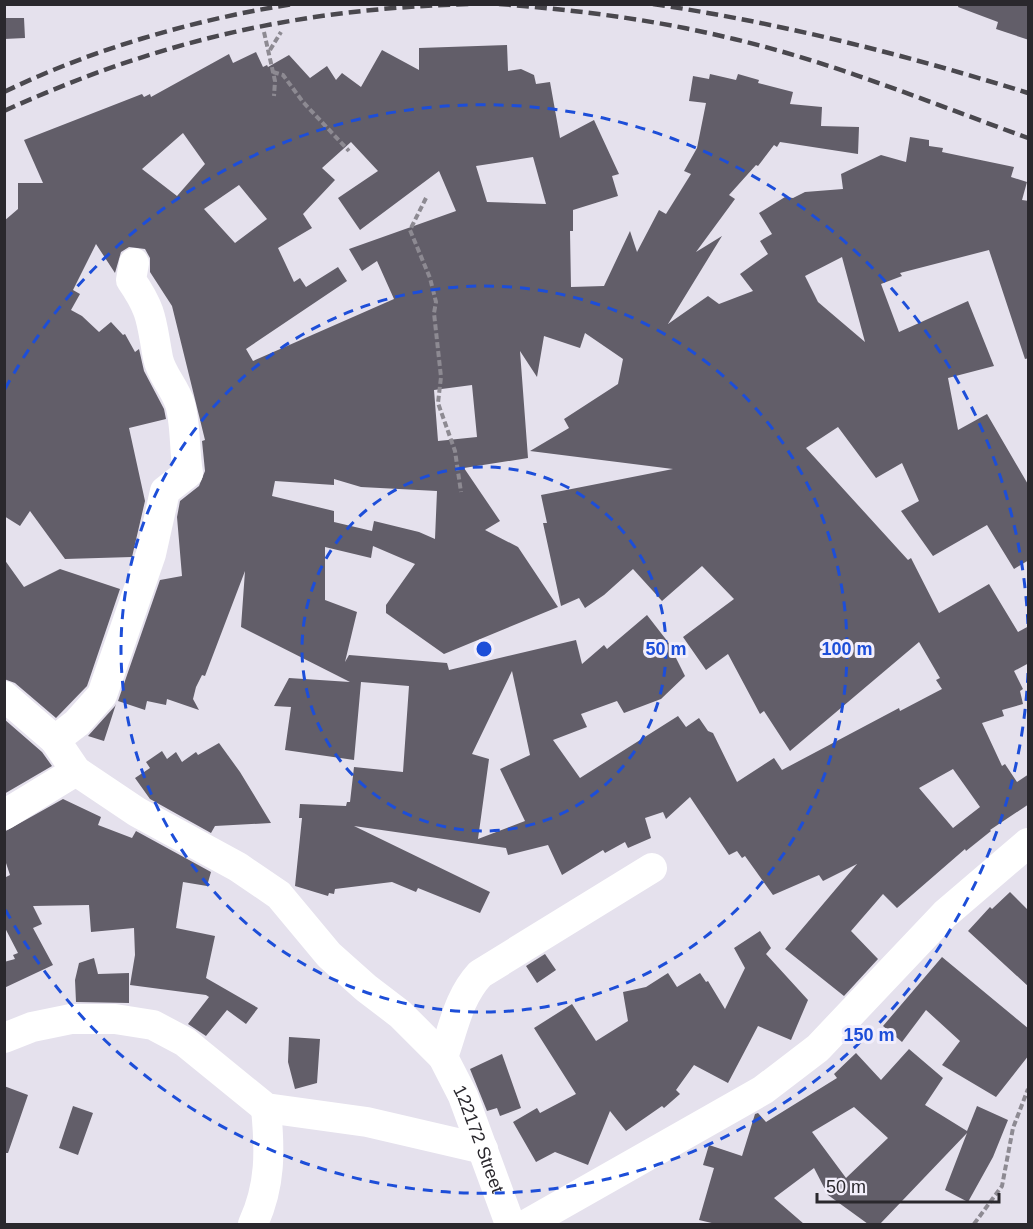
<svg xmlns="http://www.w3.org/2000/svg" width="1033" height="1229" font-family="Arial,sans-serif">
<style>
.building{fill:#625e69;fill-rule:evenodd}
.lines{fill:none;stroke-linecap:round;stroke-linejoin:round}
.path{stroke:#8d8a92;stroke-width:4;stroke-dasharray:6 3;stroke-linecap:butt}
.minor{stroke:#fff;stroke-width:30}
.rail{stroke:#4a484e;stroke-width:4.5;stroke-dasharray:12 6;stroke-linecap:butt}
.ring{fill:none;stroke:#1d4ed8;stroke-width:3;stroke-dasharray:10 8}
.labels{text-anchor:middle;stroke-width:6;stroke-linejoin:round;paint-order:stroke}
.street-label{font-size:18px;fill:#2a282d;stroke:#f2eefb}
.centre{fill:#1d4ed8;stroke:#f2eefb;stroke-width:3}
.ring-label{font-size:18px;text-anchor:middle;font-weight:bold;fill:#1d4ed8;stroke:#f2eefb;stroke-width:6;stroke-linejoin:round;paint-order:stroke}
</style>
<rect width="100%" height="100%" fill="#e5e1ed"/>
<path class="building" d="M959,4H1029V40L996,29L998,22L958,7Z
M4,18H24L25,38L4,39Z
M507,45L508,71L521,69L534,75L536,84L550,82L560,138L594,120L619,174L612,176L618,196L573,210V231H570L571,287L604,286L630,231L637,252L659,210L666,214L691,174L684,171L697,148L706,103L689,101L693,76L709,79L710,74L736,80L738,74L759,80L758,83L793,92L790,104L822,107L821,126L859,127L858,154L780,142L777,147L774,145L758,166L756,165L729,195L735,199L696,252L722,236L668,324L708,296L719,304L753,291L740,274L768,254L760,241L772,234L759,213L785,197L793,198L805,192L843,189L841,174L881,155L906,162L910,137L929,140V146L943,148L942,152L1014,167L1011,177L1027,182L1022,200L1029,201V358L1025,359L989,250L900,273L902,276L881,284L899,332L968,301L994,366L948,378L958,430L987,414L1029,486V560L1014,569L987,525L933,556L901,511L919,501L902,463L876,478L838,427L806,448L908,560L911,558L939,613L989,584L1018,632L1029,626V663L1014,671L1023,689L1020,691L1023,704L1002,710L1004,716L982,723L1002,766L1005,764L1017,782L1029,774V804L990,830L991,831L966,851L965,849L897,908L883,894L851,931L878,959L844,996L785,949L857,864L823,881L819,875L773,895L745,856L742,858L737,851L729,855L690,797L666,819L663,812L645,818L651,838L628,848L625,842L605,853L603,850L562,875L548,845L508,855L506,848L354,826L490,892L480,913L418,888L416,892L392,882L335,889L334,894L329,893L328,896L295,886L302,818H299L300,804L346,806L347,802H350L354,767L403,772L409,686L361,682L354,760L285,750L291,707L274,706L289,678L350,682L241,627L245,571L205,676L202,675L196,687L193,699L199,710L167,699L166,705L147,701L145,710L118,701L160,580L182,576L177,517L180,501L199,486L205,471L202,441L205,440L172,306L150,272V258L145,249L129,247L121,252L115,273L96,244L73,290L80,294L71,310L82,316L99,332L111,322L123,335L125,334L135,352L139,349L144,371L164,409L166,419L129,428L145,501L132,557L65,559L30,511L20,526L4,516V221L18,209V183H43L24,140L142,94L144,97L150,94L151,97L229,54L233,63L256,52L263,67L267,65L268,67L289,55L310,78L327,66L336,80L342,73L361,87L382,50L419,70V48ZM183,133L205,164L177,196L142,169ZM351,142L378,171L338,198L360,230L439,171L456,211L349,249L362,271L377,261L394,299L253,361L246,349L347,281L338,267L306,287L300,278L294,282L278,248L312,228L303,214L335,180L322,168ZM533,157L546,204L487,202L476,166ZM239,185L267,219L235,243L204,209ZM842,257L865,342L818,302L805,276ZM585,333L623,359L618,384L564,419L569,428L530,451L673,469L541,495L547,523H543L561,606L579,598L585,608L604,595L633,569L662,601L702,566L734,599L683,637L706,670L728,654L760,714L764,711L790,751L919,642L940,678L936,680L942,689L900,711L899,708L782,770L774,758L737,782L713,733L708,731L699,718L686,727L678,716L580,778L553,740L587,727L581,714L617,701L624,713L661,699L685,676L668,642L647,615L607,649L604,645L582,664L576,640L449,670L447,663L349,655L345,662L357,612L325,600V547L371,558L373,546L415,564L386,605V613L444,654L558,607L518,547L485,530L500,521L464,468L528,458L520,351L537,377L544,336L580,348ZM472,385L477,437L438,441L434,390ZM334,479L361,487L437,491L435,539L419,532L374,521L372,531L334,522V511L272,496L275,481L334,485ZM512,671L530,755L500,769L525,821L478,839L489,759L472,754ZM953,769L980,807L953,828L919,788Z
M4,559L24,587L60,569L120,589L87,686L56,718L15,683L4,679Z
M116,704L104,741L88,736L115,706Z
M4,719L42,752L52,766L4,794Z
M219,743L240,772L271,823L215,826L211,833L150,799L135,778L150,768L146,762L162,751L167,759L176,752L182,762L196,752L198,755Z
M63,799L101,817L98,825L132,838L136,831L211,872L207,886L183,882L176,928L215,936L206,978L258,1008L246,1024L227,1010L206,1036L188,1024L209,997L206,995L130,985L135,955L134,928L91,932L89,905L33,906L42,924L33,928L53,965L4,988V962L15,959L13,955L18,953L4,926V878L10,875L4,857V832Z
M1010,892L1029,911V987L968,931L990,907L992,909Z
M760,931L771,948L766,954L808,1000L791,1040L758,1026L728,1083L694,1065L676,1090L680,1094L664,1108L662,1106L626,1131L610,1111L588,1165L555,1152L536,1162L513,1122L537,1108L540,1113L576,1094L534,1028L572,1004L596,1041L628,1021L623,992L646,987L668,973L677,987L700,973L706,982L708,981L725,1009L745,968L734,948Z
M545,954L556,970L537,983L526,966Z
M942,957L1029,1029V1055L996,1097L942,1065L960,1041L926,1010L902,1042L883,1026Z
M94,958L98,974L129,973V1003L76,1002L75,980L79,963Z
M289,1037L320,1039L317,1083L295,1089L288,1062Z
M909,1049L943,1078L925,1105L967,1131L977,1106L1008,1120L993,1157L968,1202L945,1190L967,1133L880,1224H868L828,1195L814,1168L774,1198L804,1224H716L699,1220L714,1168L703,1165L709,1145L742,1156L755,1114L758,1113L766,1122L837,1078L834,1074L856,1053L881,1080ZM854,1107L888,1138L846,1178L812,1132Z
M502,1054L521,1108L500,1116L497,1108L487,1111L470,1069Z
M4,1086L28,1095L8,1153H4Z
M73,1106L93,1113L78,1155L59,1148Z"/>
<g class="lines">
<path class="path" d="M264,32L275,81L274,96
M270,50L281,32
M273,72L283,75L303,102L349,151
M426,198L410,230L430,278L436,302L434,313L441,377L438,403L455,451L461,492
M974,1224L1002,1186L1013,1128L1028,1089"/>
<g class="minor">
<path id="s1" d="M4,696L55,740L76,771L137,812L238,867L279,895L329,955L366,988L400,1014L443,1057L463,1096L510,1224"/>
<path d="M55,740L77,723L102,695L151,554L165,491L188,473C184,451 186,424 180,404C175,388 161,374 158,358C151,321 153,312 131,280L134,263"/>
<path d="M4,815L76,771"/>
<path d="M4,1038L32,1027L71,1019H115L153,1025L185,1042L266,1108L367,1122L483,1149"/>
<path d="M443,1057C454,1027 458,998 480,974L652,868"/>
<path d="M253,1224C271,1185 270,1150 266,1108"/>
<path d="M527,1224L763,1090L818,1048L945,914L1028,843"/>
</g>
<path class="rail" d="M499,4C578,10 657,20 734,39C835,63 931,103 1028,138
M653,4C781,23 906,55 1028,93
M4,92C92,49 197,19 293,4
M4,111C160,40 302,8 473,4"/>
</g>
<g class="ring">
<circle cx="484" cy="649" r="182"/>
<circle cx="484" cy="649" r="363"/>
<path d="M1028 673A545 545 0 0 1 5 909M5 389A545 545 0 0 1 1028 625"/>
</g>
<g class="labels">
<g class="street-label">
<text dy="6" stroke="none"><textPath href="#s1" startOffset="664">122172 Street</textPath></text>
</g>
</g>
<circle cx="484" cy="649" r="9" class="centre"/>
<g class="ring-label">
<text x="666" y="655">50 m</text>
<text x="847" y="655">100 m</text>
<text x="869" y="1041">150 m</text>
</g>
<rect width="1033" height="1229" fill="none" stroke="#2a282d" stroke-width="12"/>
<path d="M817 1193v9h182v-9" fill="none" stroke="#2a282d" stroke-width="3"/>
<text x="826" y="1193" font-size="18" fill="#2a282d" stroke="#f2eefb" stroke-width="4.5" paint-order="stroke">50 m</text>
</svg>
